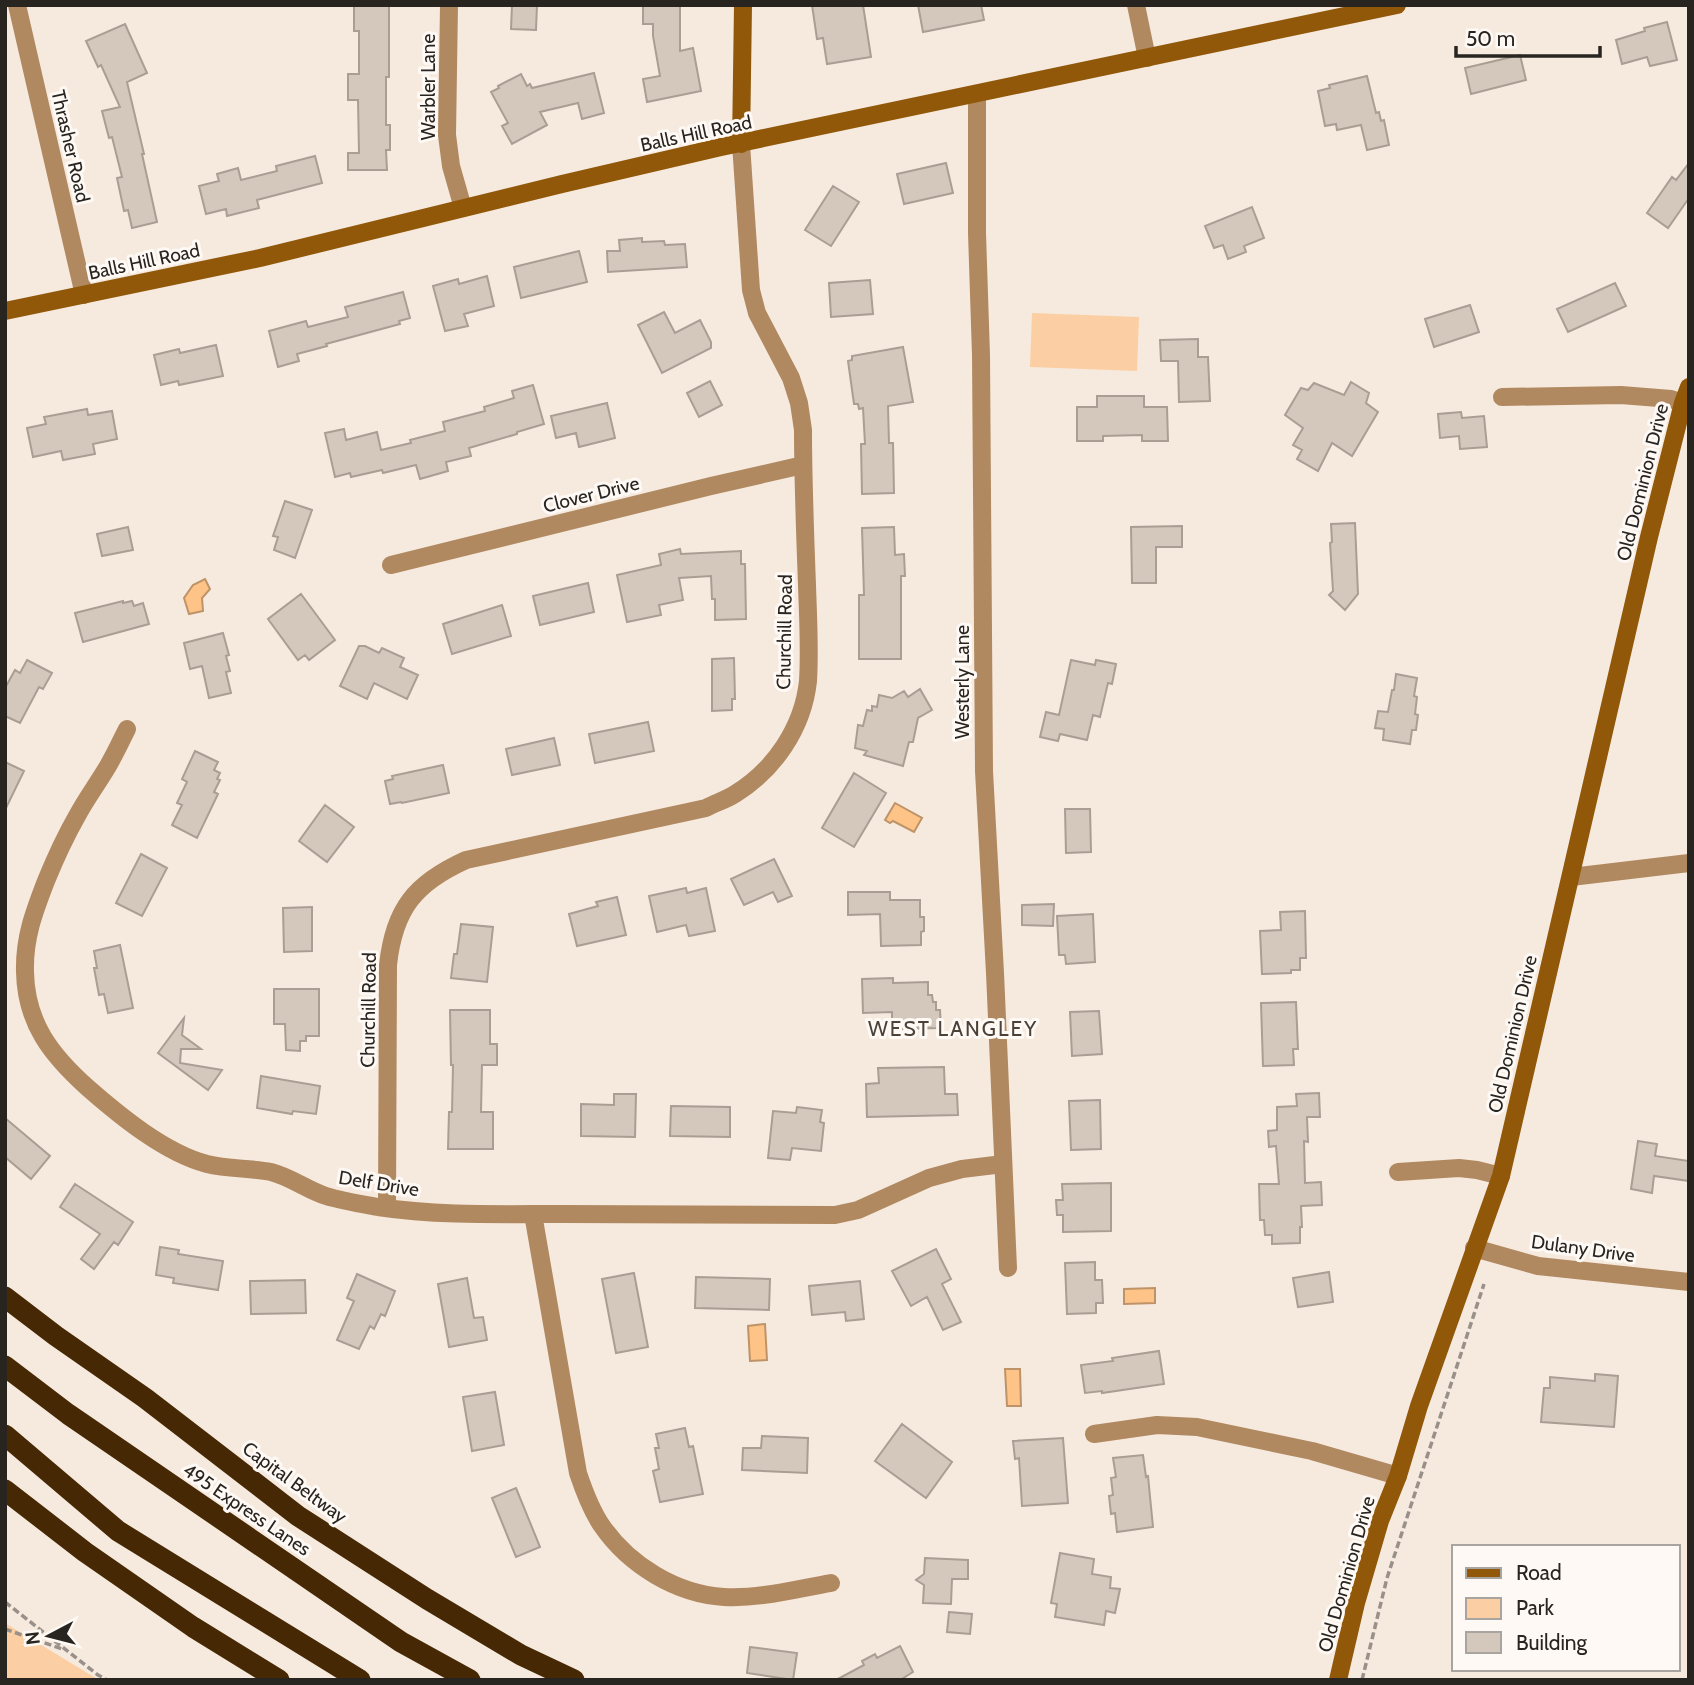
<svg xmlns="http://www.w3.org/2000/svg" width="1694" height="1685" font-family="Cabin,sans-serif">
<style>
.green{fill:#fbcfa3}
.water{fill:#fec387;stroke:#be9368;stroke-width:2}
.building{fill:#d4c8bd;stroke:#a99e93;stroke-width:2}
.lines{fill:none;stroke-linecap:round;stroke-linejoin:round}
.path{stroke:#999189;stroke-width:3.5;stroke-dasharray:7 3.5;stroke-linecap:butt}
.street{stroke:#b18961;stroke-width:18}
.secondary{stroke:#91580a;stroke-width:18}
.highway{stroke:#462904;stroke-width:21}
.labels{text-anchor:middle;stroke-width:6;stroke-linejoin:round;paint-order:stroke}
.street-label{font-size:19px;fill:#282420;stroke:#fef9f4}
.neighbourhood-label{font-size:21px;letter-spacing:2px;fill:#4b4138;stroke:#fef9f4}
</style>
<rect width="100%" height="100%" fill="#f6eadf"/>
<path class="green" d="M1032,313L1139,317L1137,371L1030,367Z
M5,1623L99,1680H5Z"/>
<path class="water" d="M205,579L210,589L202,598L203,611L189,614L184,598L193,585Z
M895,803L922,818L914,832L893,821L890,823L885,820Z
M1155,1288V1303L1124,1304V1289Z
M765,1324L767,1360L750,1361L748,1326Z
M1005,1369H1020L1021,1406H1007Z"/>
<path class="building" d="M354,5H389V77H386V125H390V150H386L387,170H348V153H359L358,100H348V74H359V31H354Z
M512,5H537L536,30L511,29Z
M643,5H680V51L693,48L701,91L647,102L643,79L660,76L653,36V24H643Z
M812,5H863L871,57L827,64L823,38L817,39Z
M918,5H981L984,20L923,32Z
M1667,22L1677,60L1650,66L1647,57L1622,64L1616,40L1645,31L1644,28Z
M125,24L147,73L127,82L144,154H142L157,222L132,228L128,210L124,211L117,178L122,177L112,137L109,138L102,111L120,107L101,65L98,67L86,41Z
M1520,55L1526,80L1471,94L1465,68Z
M594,73L604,113L582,119L578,103L540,112L547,125L512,144L502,126L508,123L491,92L499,88L498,86L521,74L527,86L530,84L532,88Z
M1367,76L1376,113L1379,112L1381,121L1384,120L1389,145L1367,150L1361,125L1337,130L1336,124L1325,126L1318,91L1330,88L1329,85Z
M315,156L322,183L257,200L259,208L227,216L226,209L206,214L199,186L219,181L217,174L238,168L241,180L277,171L276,166Z
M946,163L953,193L904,204L897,174Z
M1689,163V198L1668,228L1647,213L1672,177L1676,180Z
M833,186L859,202L831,246L805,230Z
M1252,207L1264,238L1244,246L1246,252L1228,259L1223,245L1214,248L1205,226Z
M642,238V242L664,241L665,245L685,244L687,267L608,272L607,251H620L619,240Z
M579,251L587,282L521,298L514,267Z
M487,276L494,306L464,314L468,326L445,331L433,286L458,279L459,284Z
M870,280L873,314L831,317L829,283Z
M1615,283L1626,306L1568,332L1557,309Z
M403,292L410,318L399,321L400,324L326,344L327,346L297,354L299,361L278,367L269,331L306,321L308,327L348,317L345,307Z
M1470,305L1479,332L1434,347L1425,319Z
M664,312L675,333L700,320L711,342V348L662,373L638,325Z
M1198,339V357H1208L1210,401L1179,402L1178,361H1161L1160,340Z
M216,345L223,376L179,385L178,381L161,385L154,355L179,349L180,353Z
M903,347L913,402L888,406L889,443H893L894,493L862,494L861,444H865L863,408L859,409L858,404H854L848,361L852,360V356Z
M710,381L722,405L699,417L687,393Z
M1351,382L1369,393L1366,403L1378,412L1352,456L1332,443L1318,471L1297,459L1302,450L1293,445L1303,428L1285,415L1301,388L1308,390L1314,383L1344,395Z
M533,385L544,424L517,432V434L469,448L471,456L446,462L448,471L420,479L416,465L383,473L382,470L351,477L350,473L335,477L325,433L344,429L346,440L377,432L381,450L411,443L410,440L445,431L443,422L485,411L484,407L514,398L512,391Z
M1097,396H1144V407H1167L1168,441H1142V435L1103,436V441H1077V407H1097Z
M607,403L615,438L579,447L576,433L556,438L551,416Z
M87,409L88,415L112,411L117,439L93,444L95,454L63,460L61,451L33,457L27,428L46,424L44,417Z
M1461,412L1462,418L1484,416L1487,447L1460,449L1459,436L1440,438L1438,414Z
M285,501L312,510L295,558L274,550L278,537L273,536Z
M1355,523L1358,594L1345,610L1329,595L1333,591L1330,543L1332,542L1331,524Z
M1182,526V547H1156V583H1132L1131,527Z
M128,527L133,550L102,556L97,534Z
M894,527L895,555L904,554L905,576H901V659H859V595H864L862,528Z
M680,549L681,554L741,551V564H745L746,619L715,620V599H712L711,576L679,578L683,600L659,605L661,615L627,622L617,575L661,565L659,554Z
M588,583L594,612L540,625L533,596Z
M301,594L335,640L309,660L305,655L298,660L268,619Z
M123,601V603L132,601L134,606L143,603L149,624L83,642L75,613Z
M502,605L511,636L452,654L443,624Z
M223,633L229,655L226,656L230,671L226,672L231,693L209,698L202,666L190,669L184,643Z
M359,646H365L379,653L382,648L404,658L400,667L418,675L407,699L374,683L367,699L340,686Z
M734,658L735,699H732V710L712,711V659Z
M27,660L52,673L43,689L39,687L20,723L5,716V688L15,670L20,673Z
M1071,660L1095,665L1096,660L1116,664L1112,684L1108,683L1100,717L1093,715L1087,740L1060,734L1058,741L1040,737L1046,712L1059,715Z
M1396,674L1417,678L1414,696L1417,697L1415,714L1418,715L1416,730H1412L1410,744L1383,740L1384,729L1375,728L1378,711L1388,712L1392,690H1394Z
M920,689L932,710L918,718L913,742H909L903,766L864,755L867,751L855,748L858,725L863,726L867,710L872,711V706L877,707L879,695L892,698L904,691L908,697Z
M648,722L654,751L595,763L589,734Z
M554,738L560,765L512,775L506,749Z
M195,751L218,762L214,770L220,773L217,779L220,780L214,792L218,794L197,838L172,825L182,805L177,803L187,782L182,779Z
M5,762L24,771L5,810Z
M443,765L449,793L402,803L401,802L390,804L385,781L393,779L392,776Z
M854,773L886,793L854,847L822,828Z
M325,805L354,827L327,862L299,841Z
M1065,809H1090L1091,852L1066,853Z
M141,854L167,868L142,916L116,903Z
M774,859L792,896L778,902L773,892L744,905L731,879Z
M686,888L687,893L706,888L715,931L689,936L686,925L657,932L649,896Z
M848,892H890V900H920V917H924V931L921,932V945L881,946L880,914L848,915Z
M617,897L626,935L577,946L569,914L598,906L596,902Z
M1054,904L1053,926L1022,925V905Z
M312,907V951L284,952L283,908Z
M1305,911L1306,958H1300V970H1291V973L1262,974L1260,931L1281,930L1280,912Z
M1093,914L1095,962L1066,964L1065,955H1059L1057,916Z
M461,924L493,927L487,982L451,978L454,954H457Z
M120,945L133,1008L108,1013L104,994L99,995L94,968H97L94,951Z
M893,978V983L928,982V995H932L933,1002H936V1010H940L941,1028L892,1029V1012L863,1013L862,979Z
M274,989H319V1036H306V1041H300V1051L286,1050L285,1024H274Z
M1296,1002L1298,1049H1293L1294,1065L1263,1066L1261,1003Z
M450,1010H490V1044H497V1065H482L481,1112H493V1149H448L449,1112H452L453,1065H451Z
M1099,1011L1102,1054L1072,1056L1070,1012Z
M184,1018L182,1035L201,1049H181L180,1063L222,1070L208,1090L158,1053Z
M944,1067L945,1094H957L958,1115L867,1117L866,1084L879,1083L878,1068Z
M261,1076L320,1086L316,1114L293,1111L292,1114L257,1108Z
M1319,1093L1320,1117H1307L1308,1142L1304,1141L1305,1183L1321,1182L1322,1205L1301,1206L1302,1227H1300V1243L1272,1244V1235H1265L1264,1220H1260L1259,1184H1279L1276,1146L1269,1147L1268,1131L1277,1130V1107L1297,1106L1296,1094Z
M614,1094H636L635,1137L581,1136V1104L614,1105Z
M1100,1100L1101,1149L1071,1150L1069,1101Z
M671,1106L730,1107V1137L670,1136Z
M797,1107L822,1110L820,1122L824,1123L821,1151L792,1148L790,1160L768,1158L773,1111L796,1113Z
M5,1118L50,1156L31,1179L5,1157Z
M1638,1141L1657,1144L1655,1156L1689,1161V1181L1654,1176L1652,1193L1631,1189Z
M1111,1183V1231L1063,1232V1215H1057L1056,1200H1063L1062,1184Z
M75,1184L133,1222L118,1245L114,1242L94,1269L81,1259L100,1234L60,1207Z
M160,1247L179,1250L178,1254L223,1261L218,1290L173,1283L174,1278L156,1275Z
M936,1249L951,1279L942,1284L961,1322L943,1330L927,1297L911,1306L892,1271Z
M1095,1262V1280H1102L1103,1303H1096V1313L1067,1314L1065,1263Z
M1329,1272L1333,1302L1298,1307L1293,1278Z
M634,1273L648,1347L616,1353L602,1279Z
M357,1274L395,1291L385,1316L381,1314L374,1329L370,1326L359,1349L337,1340L354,1301L347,1298Z
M696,1277L770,1279L769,1310L695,1308Z
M467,1278L474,1318L483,1317L487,1340L449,1347L438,1284Z
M305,1280L306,1313L251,1314L250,1281Z
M860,1281L864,1319L846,1321L845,1312L812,1315L809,1286Z
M1159,1351L1164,1384L1102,1393V1391L1085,1393L1081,1365L1113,1361L1112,1358Z
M1595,1374L1618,1376L1614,1427L1541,1422L1544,1388H1550V1377L1595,1381Z
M495,1392L504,1445L472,1451L463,1397Z
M902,1424L952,1462L926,1498L875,1461Z
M685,1428L689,1447L693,1446L703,1494L660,1502L653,1471L659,1469L655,1448H659L656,1434Z
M762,1436L808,1438L807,1473L742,1470L743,1448H761Z
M1063,1438L1068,1503L1022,1506L1019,1458L1015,1459L1013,1441Z
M1143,1455L1146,1477L1148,1476L1153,1527L1117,1532L1115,1513L1111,1514L1109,1496L1113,1495L1111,1478L1116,1477L1113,1458Z
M516,1488L540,1547L516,1557L492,1498Z
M1060,1553L1094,1559L1092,1574L1111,1577L1110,1588L1120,1589L1115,1613L1106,1611L1104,1625L1055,1617L1057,1604L1051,1603Z
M925,1558L968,1560V1579H952L951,1604L923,1603L924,1585L916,1580L924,1574Z
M949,1612L972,1614L970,1634L947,1632Z
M900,1646L913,1672L900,1680H836L864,1665L862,1661L875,1654L877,1658Z
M750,1647L797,1653L793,1680L747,1673Z"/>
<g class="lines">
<path class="path" d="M5,1602L98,1675L107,1680
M5,1629L62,1649
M1362,1680L1387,1578L1484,1284"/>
<path class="street" d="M17,5L84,295
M449,5L447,135L451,166L463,208
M1136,5L1147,58
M977,94V233L981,355L984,771L995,973L1008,1268
M1502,397L1621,395L1671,399L1683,403
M391,565L711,486L803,465
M127,729C121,741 115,754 108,766C98,783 86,799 77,816C65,837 55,859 46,881C34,912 24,938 25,972C26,1023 51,1055 88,1088C120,1116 165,1153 207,1164C228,1169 250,1168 271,1172C291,1177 307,1190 326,1196C342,1201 361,1204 378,1207C438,1216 501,1214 562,1214C653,1214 744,1214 835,1215L858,1210L929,1178L962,1169L1003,1164
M1571,877L1689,863
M1398,1172L1459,1168L1477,1170L1501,1176
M387,1208L388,965C394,909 415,883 466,860L706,808C715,803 726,800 735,794C774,770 803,728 808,681C810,650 808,617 807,585C805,533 803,481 803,430L799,403L791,378L757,313L751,290L741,144
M533,1214L578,1473C584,1491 591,1510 602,1526C629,1565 676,1594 724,1597C759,1599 796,1589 831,1583
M1474,1248L1538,1266L1689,1282
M1094,1434L1157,1425L1197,1427L1312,1451L1398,1476"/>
<path class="secondary" d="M741,144L743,5
M5,311L260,258L562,184L721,147L1397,5
M1338,1680L1356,1603L1380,1521L1398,1476L1419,1406L1501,1176L1649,537L1683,403L1689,387"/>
<path class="highway" d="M5,1297L56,1336L145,1398L298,1516L427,1599L521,1655L574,1680
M5,1366L68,1414L401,1642L470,1680
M5,1435L118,1531L360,1680
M5,1490L85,1552L193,1627L279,1680"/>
</g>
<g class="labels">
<g class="street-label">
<text transform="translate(428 87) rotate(-90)" y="7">Warbler Lane</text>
<text transform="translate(696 133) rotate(-12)" y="7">Balls Hill Road</text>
<text transform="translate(71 146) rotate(77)" y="7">Thrasher Road</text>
<text transform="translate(144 261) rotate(-12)" y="7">Balls Hill Road</text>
<text transform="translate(1642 482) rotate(-76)" y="7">Old Dominion Drive</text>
<text transform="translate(591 494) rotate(-14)" y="7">Clover Drive</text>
<text transform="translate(784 632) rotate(-89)" y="7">Churchill Road</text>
<text transform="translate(962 682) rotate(-90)" y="7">Westerly Lane</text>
<text transform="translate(368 1010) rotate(-89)" y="7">Churchill Road</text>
<text transform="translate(1512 1034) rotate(-77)" y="7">Old Dominion Drive</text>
<text transform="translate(379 1183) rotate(9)" y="7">Delf Drive</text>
<text transform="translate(1583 1248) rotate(8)" y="7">Dulany Drive</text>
<text transform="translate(295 1482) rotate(36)" y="7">Capital Beltway</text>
<text transform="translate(247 1509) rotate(34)" y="7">495 Express Lanes</text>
<text transform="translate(1346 1574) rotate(-74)" y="7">Old Dominion Drive</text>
</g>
<g class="neighbourhood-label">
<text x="953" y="1036">WEST LANGLEY</text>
</g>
</g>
<rect width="1694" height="1685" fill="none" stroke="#282420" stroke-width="14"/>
<rect x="1452" y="1545" width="228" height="126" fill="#fef9f4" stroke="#a8a49f" stroke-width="2"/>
<rect x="1466" y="1568" width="35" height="10" fill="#91580a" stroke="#a8a49f" stroke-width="2"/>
<text x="1516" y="1580" font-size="21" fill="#282420">Road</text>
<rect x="1466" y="1598" width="35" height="21" fill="#fbcfa3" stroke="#a8a49f" stroke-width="2"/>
<text x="1516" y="1615" font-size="21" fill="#282420">Park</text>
<rect x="1466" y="1632" width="35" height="21" fill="#d4c8bd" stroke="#a8a49f" stroke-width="2"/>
<text x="1516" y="1650" font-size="21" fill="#282420">Building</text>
<g transform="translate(49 1636) rotate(263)" stroke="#fef9f4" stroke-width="5" paint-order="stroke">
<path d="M0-5L12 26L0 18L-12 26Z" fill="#282420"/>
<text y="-10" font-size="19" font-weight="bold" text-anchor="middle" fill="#282420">N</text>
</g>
<path d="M1456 46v10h144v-10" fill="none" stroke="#282420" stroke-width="3.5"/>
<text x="1466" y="46" font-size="21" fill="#282420" stroke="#fef9f4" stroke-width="5" paint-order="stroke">50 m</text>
</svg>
